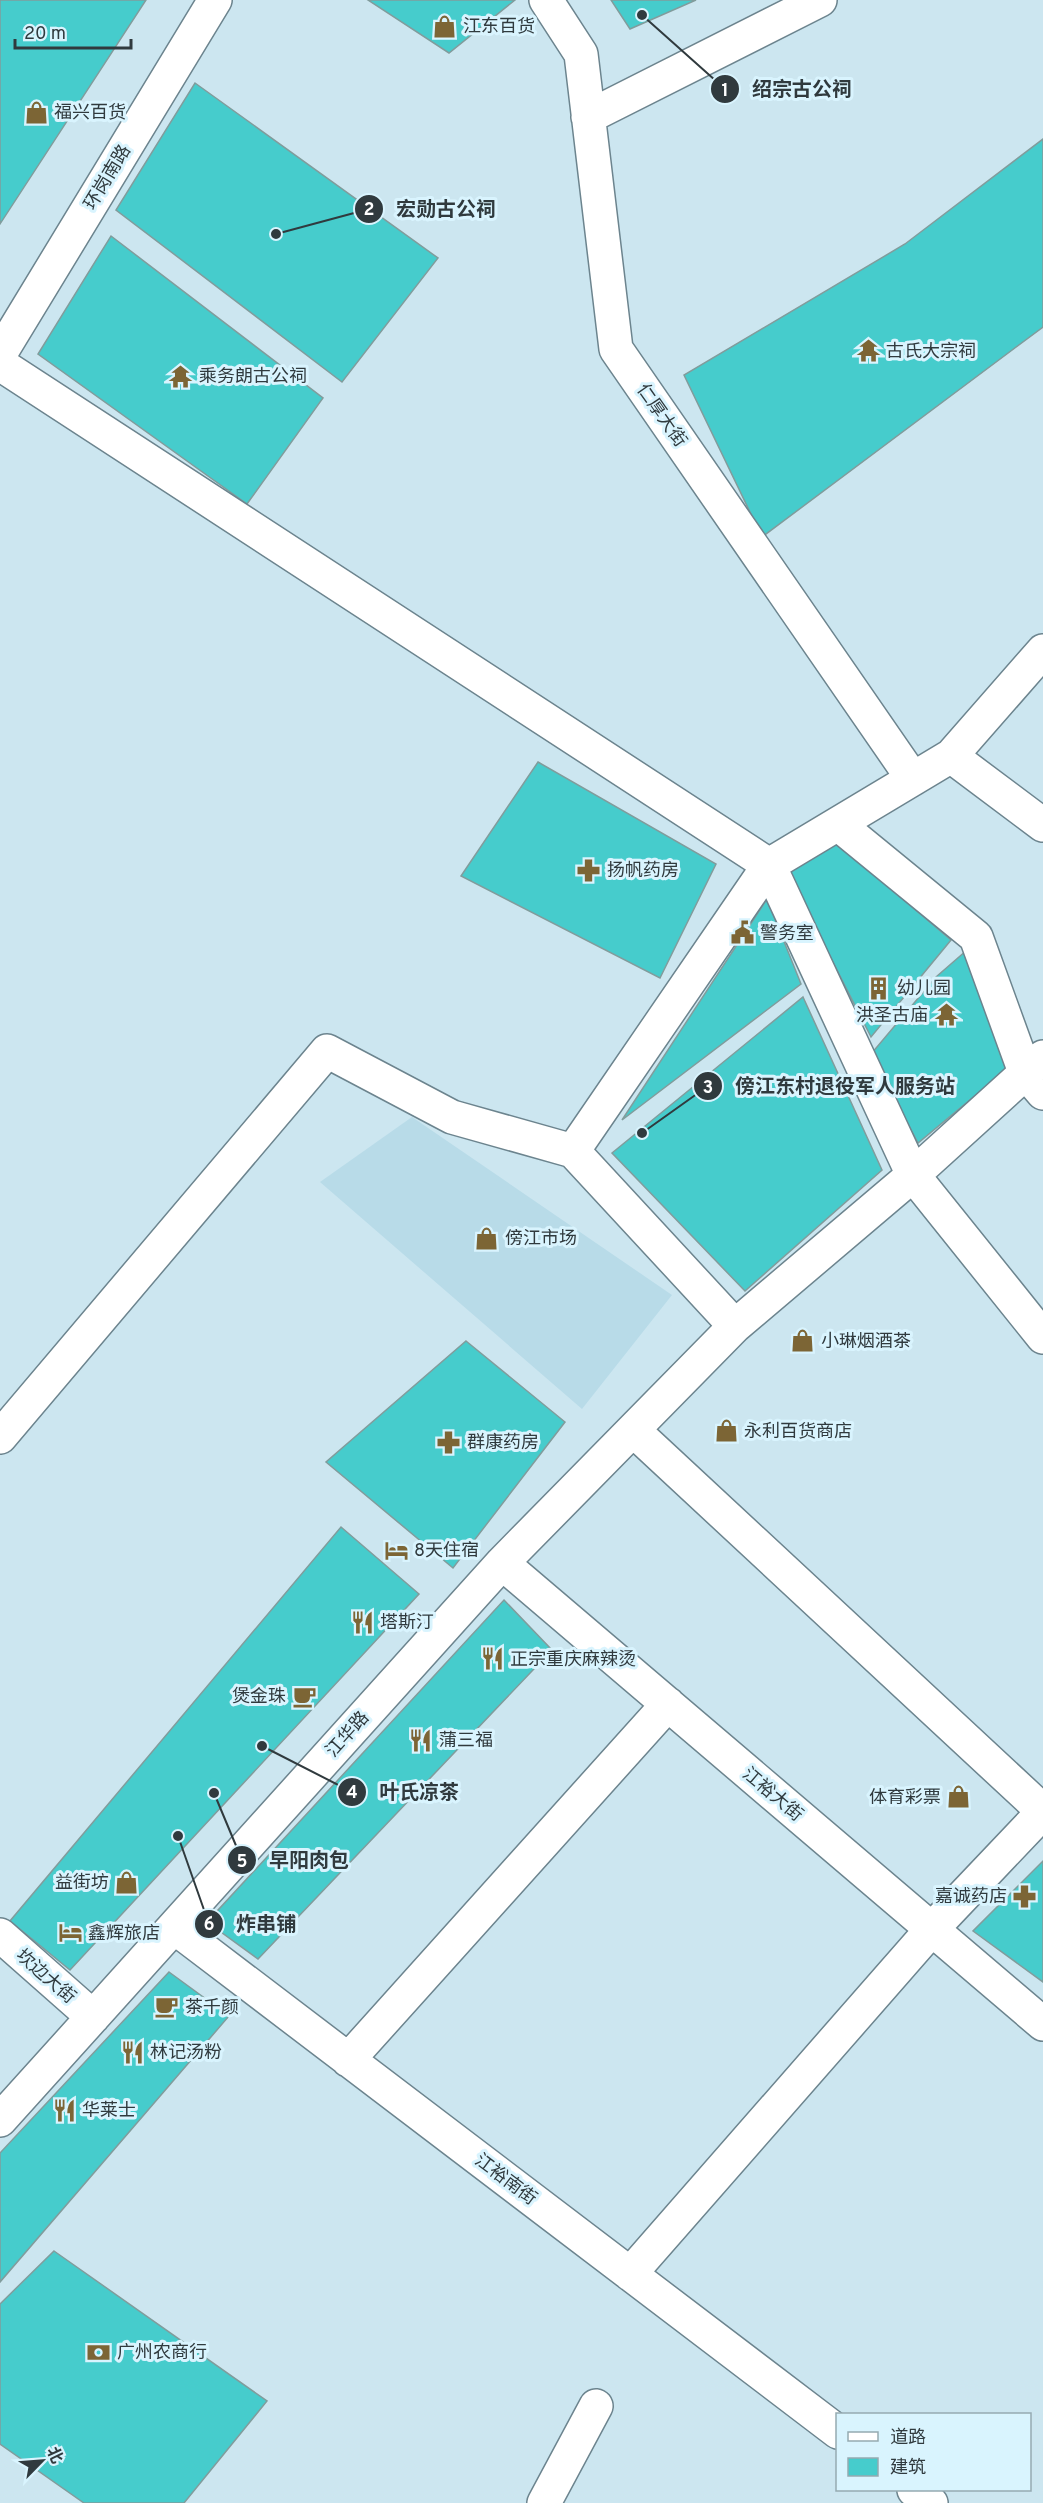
<svg xmlns="http://www.w3.org/2000/svg" width="1043" height="2503" font-family="Overpass,'Noto Sans SC',sans-serif">
<style>
.built{fill:#b8dbe8}
.building{fill:#46cccc;stroke:#819c9c;stroke-width:1.5}
.lines{fill:none;stroke-linecap:round;stroke-linejoin:round}
.minor-casing{stroke:#6c848e;stroke-width:36}
.minor{stroke:#fff;stroke-width:33}
.labels{text-anchor:middle;stroke-width:6;stroke-linejoin:round;paint-order:stroke}
.poi-label{font-size:18px;fill:#303a3e;stroke:#d9f4fe;text-anchor:start}
.street-label{font-size:18px;fill:#303a3e;stroke:#d9f4fe}
.leader{fill:none;stroke:#303a3e;stroke-width:2}
.callout-dot{fill:#303a3e;stroke:#d9f4fe;stroke-width:2}
.mark-label{font-size:18px;text-anchor:middle;font-weight:bold;fill:#fff}
.callout-label{font-size:20px;text-anchor:middle;font-weight:bold;fill:#303a3e;stroke:#d9f4fe;stroke-width:6;stroke-linejoin:round;paint-order:stroke}
</style>
<rect width="100%" height="100%" fill="#cce6f0"/>
<path class="built" d="M412,1117L672,1295L582,1409L320,1182Z"/>
<path class="building" d="M0,0H146L0,224Z
M368,0H515L449,53Z
M611,0H696L630,29Z
M195,83L438,258L342,382L116,210Z
M1043,139V327L762,537L684,375L905,244Z
M111,236L323,398L247,504L38,354Z
M538,762L716,864L660,978L461,876Z
M837,843L951,940L871,1037L785,868Z
M767,899L801,984L622,1120Z
M967,950L1006,1070L918,1143L871,1054L936,977Z
M803,997L882,1170L745,1291L612,1153Z
M466,1341L565,1422L453,1568L326,1462Z
M341,1527L419,1594L70,1970L10,1921Z
M504,1600L552,1650L258,1959L207,1922Z
M1043,1861V1982L973,1931Z
M169,1972L229,2016L0,2282V2153Z
M54,2251L267,2401L184,2503H84L0,2444V2304Z"/>
<g class="lines">
<defs>
<path id="minor" d="M546,0L581,54L616,349L913,779
M588,117L820,0
M0,354L215,0
M0,364L769,865L913,1175L1043,1337
M951,756L1043,825
M838,824L976,937L1025,1072L1043,1093
M573,1151L769,865L951,756L1043,651
M633,1430L1043,1811
M0,1437L327,1051L452,1117L573,1151L735,1326
M502,1563L1043,2024
M174,1927L838,2432
M0,1935L93,2017
M348,2060L668,1704
M0,2120L502,1563L735,1326L913,1175L1043,1057
M630,2274L932,1929L1043,1812
M914,2490L931,2503
M544,2503L596,2406"/>
</defs>
<use href="#minor" class="minor-casing"/>
<use href="#minor" class="minor"/>
</g>
<defs>
<symbol id="shop-bare" viewBox="-9 -9 18 18"><path d="M-5-2.5h2.3a2.7 3.5 0 0 1 5.4 0H5L5.5 6h-11ZM-1.5-2.5h3a1.5 2.3 0 0 0-3 0Z" fill="#7c6535" stroke="#d9f4fe" stroke-width="2.5" paint-order="stroke"/></symbol>
<symbol id="temple-bare" viewBox="-9 -9 18 18"><path d="M0-6L5-2H3V0L6.5 2.5H4V6H1.5V3h-3V6H-4V2.5H-6.5L-3 0V-2H-5Z" fill="#7c6535" stroke="#d9f4fe" stroke-width="2.5" paint-order="stroke"/></symbol>
<symbol id="pharmacy-bare" viewBox="-9 -9 18 18"><path d="M-2-6h4v4h4v4h-4v4h-4v-4h-4v-4h4Z" fill="#7c6535" stroke="#d9f4fe" stroke-width="2.5" paint-order="stroke"/></symbol>
<symbol id="civic-bare" viewBox="-9 -9 18 18"><path d="M-.6-6.5H3V-4.5H.6V-3L4-1V1h2V6H-6V1h2V-1L-.6-3ZM-1.2 2.5V6h2.4V2.5Z" fill="#7c6535" stroke="#d9f4fe" stroke-width="2.5" paint-order="stroke"/></symbol>
<symbol id="building-bare" viewBox="-9 -9 18 18"><path d="M-4-6H4V6H1V3H-1V6H-4ZM-2.5-4.3h1.7v1.8h-1.7ZM.8-4.3h1.7v1.8H.8ZM-2.5-1h1.7V.8h-1.7ZM.8-1h1.7V.8H.8Z" fill="#7c6535" stroke="#d9f4fe" stroke-width="2.5" paint-order="stroke"/></symbol>
<symbol id="hotel-bare" viewBox="-9 -9 18 18"><path d="M-6-4.5h1.5V1H6V5H4.5V3h-9V5H-6ZM-4 0a1.8 1.8 0 1 1 3.6 0ZM.5 0V-2.5h3Q6-2.5 6 0Z" fill="#7c6535" stroke="#d9f4fe" stroke-width="2.5" paint-order="stroke"/></symbol>
<symbol id="restaurant-bare" viewBox="-9 -9 18 18"><path d="M-5-6h1v4h1v-4h1v4h1v-4h1v5L-1.5 .5V6h-2V.5L-5-1ZM5-6V6H3V1.5H1.5Q1.5-4 5-6Z" fill="#7c6535" stroke="#d9f4fe" stroke-width="2.5" paint-order="stroke"/></symbol>
<symbol id="cafe-bare" viewBox="-9 -9 18 18"><path d="M-5.5-4.5H6V0H3Q3 3.5 0 3.5H-2.5Q-5.5 3.5-5.5 0ZM3-3.2v2h1.7v-2ZM-6 4.5H4V6H-6Z" fill="#7c6535" stroke="#d9f4fe" stroke-width="2.5" paint-order="stroke"/></symbol>
<symbol id="bank-bare" viewBox="-9 -9 18 18"><path d="M-6-4H6V4H-6ZM0-2.3a2.3 2.3 0 1 0 0 4.6a2.3 2.3 0 1 0 0-4.6Z" fill="#7c6535" stroke="#d9f4fe" stroke-width="2.5" paint-order="stroke"/></symbol>
</defs>
<g fill-rule="evenodd">
<use href="#shop-bare" x="428" y="10" width="33" height="33"/>
<use href="#shop-bare" x="20" y="96" width="33" height="33"/>
<use href="#temple-bare" x="852" y="334" width="33" height="33"/>
<use href="#temple-bare" x="164" y="360" width="33" height="33"/>
<use href="#pharmacy-bare" x="572" y="854" width="33" height="33"/>
<use href="#civic-bare" x="726" y="916" width="33" height="33"/>
<use href="#building-bare" x="862" y="972" width="33" height="33"/>
<use href="#temple-bare" x="930" y="998" width="33" height="33"/>
<use href="#shop-bare" x="470" y="1222" width="33" height="33"/>
<use href="#shop-bare" x="786" y="1324" width="33" height="33"/>
<use href="#shop-bare" x="710" y="1414" width="33" height="33"/>
<use href="#pharmacy-bare" x="432" y="1426" width="33" height="33"/>
<use href="#hotel-bare" x="380" y="1534" width="33" height="33"/>
<use href="#restaurant-bare" x="346" y="1606" width="33" height="33"/>
<use href="#restaurant-bare" x="476" y="1642" width="33" height="33"/>
<use href="#cafe-bare" x="288" y="1680" width="33" height="33"/>
<use href="#restaurant-bare" x="404" y="1724" width="33" height="33"/>
<use href="#shop-bare" x="942" y="1780" width="33" height="33"/>
<use href="#shop-bare" x="110" y="1866" width="33" height="33"/>
<use href="#pharmacy-bare" x="1008" y="1880" width="33" height="33"/>
<use href="#hotel-bare" x="54" y="1916" width="33" height="33"/>
<use href="#cafe-bare" x="150" y="1990" width="33" height="33"/>
<use href="#restaurant-bare" x="116" y="2036" width="33" height="33"/>
<use href="#restaurant-bare" x="48" y="2094" width="33" height="33"/>
<use href="#bank-bare" x="82" y="2336" width="33" height="33"/>
</g>
<g class="labels">
<g class="poi-label">
<text x="463" y="32">江东百货</text>
<text x="54" y="118">福兴百货</text>
<text x="886" y="357">古氏大宗祠</text>
<text x="199" y="382">乘务朗古公祠</text>
<text x="607" y="876">扬帆药房</text>
<text x="760" y="939">警务室</text>
<text x="897" y="994">幼儿园</text>
<text x="928" y="1021" text-anchor="end">洪圣古庙</text>
<text x="505" y="1244">傍江市场</text>
<text x="821" y="1347">小琳烟酒茶</text>
<text x="744" y="1437">永利百货商店</text>
<text x="467" y="1448">群康药房</text>
<text x="414" y="1556">8天住宿</text>
<text x="380" y="1628">塔斯汀</text>
<text x="510" y="1665">正宗重庆麻辣烫</text>
<text x="286" y="1702" text-anchor="end">煲金珠</text>
<text x="439" y="1746">蒲三福</text>
<text x="941" y="1803" text-anchor="end">体育彩票</text>
<text x="109" y="1888" text-anchor="end">益街坊</text>
<text x="1007" y="1902" text-anchor="end">嘉诚药店</text>
<text x="88" y="1939">鑫辉旅店</text>
<text x="185" y="2013">茶千颜</text>
<text x="150" y="2058">林记汤粉</text>
<text x="82" y="2116">华莱士</text>
<text x="117" y="2358">广州农商行</text>
</g>
<g class="street-label">
<text transform="translate(107 177) rotate(-59)" y="6">环岗南路</text>
<text transform="translate(662 415) rotate(55)" y="6">仁厚大街</text>
<text transform="translate(347 1734) rotate(-48)" y="6">江华路</text>
<text transform="translate(773 1794) rotate(40)" y="6">江裕大街</text>
<text transform="translate(46 1976) rotate(41)" y="6">坎边大街</text>
<text transform="translate(506 2179) rotate(37)" y="6">江裕南街</text>
</g>
</g>
<path class="leader" d="M642 15L725 89M276 234L369 209M642 1133L708 1086M262 1746L352 1792M214 1793L242 1860M178 1836L209 1924"/>
<g class="callout-dot">
<circle cx="642" cy="15" r="6"/>
<circle cx="276" cy="234" r="6"/>
<circle cx="642" cy="1133" r="6"/>
<circle cx="262" cy="1746" r="6"/>
<circle cx="214" cy="1793" r="6"/>
<circle cx="178" cy="1836" r="6"/>
<circle cx="725" cy="89" r="15"/>
<circle cx="369" cy="209" r="15"/>
<circle cx="708" cy="1086" r="15"/>
<circle cx="352" cy="1792" r="15"/>
<circle cx="242" cy="1860" r="15"/>
<circle cx="209" cy="1924" r="15"/>
</g>
<g class="mark-label">
<text x="725" y="96">1</text>
<text x="369" y="215">2</text>
<text x="708" y="1093">3</text>
<text x="352" y="1798">4</text>
<text x="242" y="1867">5</text>
<text x="209" y="1930">6</text>
</g>
<g class="callout-label">
<text x="802" y="96">绍宗古公祠</text>
<text x="446" y="216">宏勋古公祠</text>
<text x="845" y="1093">傍江东村退役军人服务站</text>
<text x="419" y="1799">叶氏凉茶</text>
<text x="309" y="1867">早阳肉包</text>
<text x="266" y="1931">炸串铺</text>
</g>
<rect x="836" y="2413" width="195" height="78" fill="#d9f4fe" stroke="#95aab1" stroke-width="1.5"/>
<rect x="848" y="2432" width="30" height="9" fill="#ffffff" stroke="#95aab1" stroke-width="1.5"/>
<text x="890" y="2443" font-size="18" fill="#303a3e">道路</text>
<rect x="848" y="2458" width="30" height="18" fill="#46cccc" stroke="#95aab1" stroke-width="1.5"/>
<text x="890" y="2473" font-size="18" fill="#303a3e">建筑</text>
<g transform="translate(42 2461) rotate(65)" stroke="#d9f4fe" stroke-width="4.5" paint-order="stroke">
<path d="M0-4.5L10 22L0 15L-10 22Z" fill="#303a3e"/>
<text y="-9" font-size="16" font-weight="bold" text-anchor="middle" fill="#303a3e">北</text>
</g>
<path d="M15 39v9h116v-9" fill="none" stroke="#303a3e" stroke-width="3"/>
<text x="24" y="39" font-size="18" fill="#303a3e" stroke="#d9f4fe" stroke-width="4.5" paint-order="stroke">20 m</text>
</svg>
